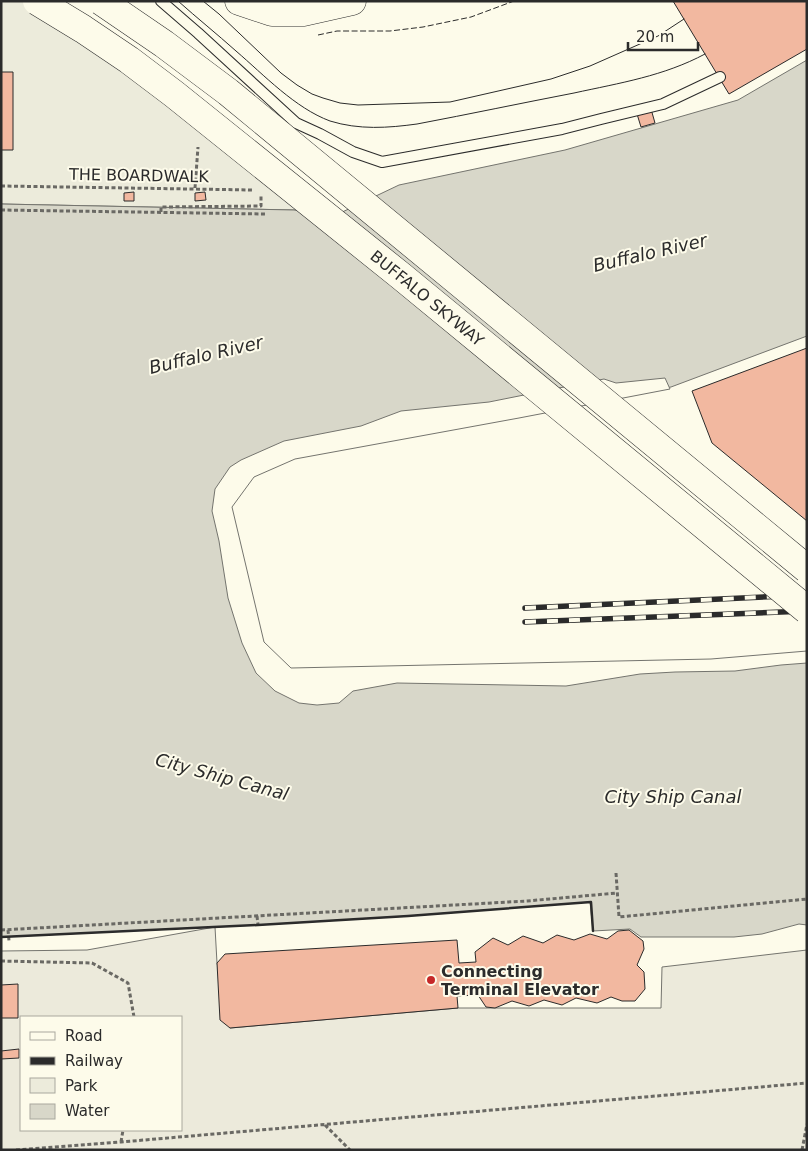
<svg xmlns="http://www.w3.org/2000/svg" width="808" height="1151" font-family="'DejaVu Sans',sans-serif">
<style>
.green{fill:#ecebdb;stroke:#74746e}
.parking{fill:#eceadb;stroke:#74746e;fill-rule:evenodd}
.water{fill:#d8d7c9;stroke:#74746e}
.pier{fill:#fdfbea;stroke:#74746e}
.building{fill:#f2b8a0;stroke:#2b2b2b}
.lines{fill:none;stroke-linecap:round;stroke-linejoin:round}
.lane-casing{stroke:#2b2b2b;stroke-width:12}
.secondary-casing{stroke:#2b2b2b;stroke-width:29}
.path{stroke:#6a6964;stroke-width:3;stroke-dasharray:4 2.5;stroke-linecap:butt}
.lane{stroke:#fdfbea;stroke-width:10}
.secondary{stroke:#fdfbea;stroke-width:28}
.tram{stroke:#2b2b2b;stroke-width:1}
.rail-casing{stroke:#2b2b2b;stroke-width:5.5}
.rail{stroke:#fdfbea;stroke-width:4;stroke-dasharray:11;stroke-linecap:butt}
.highway-bridge-casing{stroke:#2b2b2b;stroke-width:29;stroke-linecap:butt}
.highway-bridge{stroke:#fdfbea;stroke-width:28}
.fence{stroke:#2b2b2b;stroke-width:1;stroke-dasharray:6 2.5;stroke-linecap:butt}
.wall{stroke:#2b2b2b;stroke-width:2.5}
.poi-dot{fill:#c62828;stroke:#fdfbea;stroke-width:2}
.labels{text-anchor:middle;stroke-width:4;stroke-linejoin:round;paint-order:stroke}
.street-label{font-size:16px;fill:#2b2b2b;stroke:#fdfbea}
.poi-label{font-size:16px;font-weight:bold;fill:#2b2b2b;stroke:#fdfbea;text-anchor:start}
.water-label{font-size:18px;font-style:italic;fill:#2b2b2b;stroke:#fdfbea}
</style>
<rect width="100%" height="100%" fill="#fdfbea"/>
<path class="green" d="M1,1H38L336,215L294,210L1,204Z"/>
<path class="parking" d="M215,927L217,963L230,1028L458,1008H661L662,967L807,950V1150H1V951L87,950ZM21,1017H181V1130H21Z"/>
<path class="water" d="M807,60V336L671,387L518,416L295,457L253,475L229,506L261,643L290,671L711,662L807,654V925L799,924L762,934L734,937H641L630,929L593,931L590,902L408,916L258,925L1,937V204L294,210L336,215L399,185L565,150L738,100Z"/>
<path class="pier" d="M665,378L670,389L519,418L295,459L254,477L232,507L264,642L291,668L711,659L807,651V663L781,665L735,671L675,672L640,674L566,686L397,683L353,691L339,703L317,705L299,703L275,691L256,673L242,643L228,598L219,541L212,511L215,489L230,467L241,460L284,441L361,426L401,411L489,402L604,379L616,383Z"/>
<path class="building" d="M673,1H807V49L729,94Z
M1,72H13V150H1Z
M651,109L655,123L641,127L637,114Z
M134,192V201H124V193Z
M205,192L206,200L195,201V193Z
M807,348V521L712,443L692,391Z
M629,930L643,941L644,949L637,965L644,972L645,989L635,1001H622L611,997L597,1003L576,998L562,1005L544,1000L529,1006L512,1001L495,1008L486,1007L478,995L457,996L458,1008L230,1028L220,1020L217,963L225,954L457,940L459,963L476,962L475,952L493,938L508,945L523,936L543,943L557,935L574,940L590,934L607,939L618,931Z
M18,984V1018H1V985Z
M19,1049V1058L1,1059V1051Z"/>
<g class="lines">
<defs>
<path id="lane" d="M161,1L198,33L296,123L320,134L353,152L382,162L562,129L601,119L663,104L720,77"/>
<path id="secondary" d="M239,1L272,12H303L352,1"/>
</defs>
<use href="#lane" class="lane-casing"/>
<use href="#secondary" class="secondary-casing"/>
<path class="path" d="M1,186L253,190
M195,188L198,147
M1,210L266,214
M161,212V207L261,206V195
M616,873L619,917L807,899
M257,916L258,925
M1,930L527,901L617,893
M8,930L9,941
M1,961L92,963L128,983L134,1017
M325,1125L350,1150
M121,1142L123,1130
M16,1150L121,1142L807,1083
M802,1150L807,1124"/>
<use href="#lane" class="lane"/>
<use href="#secondary" class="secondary"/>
<path class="tram" d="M178,1C197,18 217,34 236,51C264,75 295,108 330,121C359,130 388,128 417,124C470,114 522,103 574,93C620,83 664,76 705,54
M203,1L219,14L281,73L297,85L312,94L323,98L340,103L358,105L450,102L551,79L590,66L658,36L684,19"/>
<defs>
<path id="rail" d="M525,608L807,595
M525,622L807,611"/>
</defs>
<use href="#rail" class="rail-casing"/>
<use href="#rail" class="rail"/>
<defs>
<g id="highway-bridge">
<path id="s1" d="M37,1L83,29L129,60L174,94L401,276L807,610"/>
<path d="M101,1L164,44L228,92L807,569"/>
</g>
</defs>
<use href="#highway-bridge" class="highway-bridge-casing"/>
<use href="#highway-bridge" class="highway-bridge"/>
<path class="fence" d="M318,35L337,31H390L423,27L471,17L514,1"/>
<path class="wall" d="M1,937L258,925L408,916L591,902L593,931"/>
</g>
<circle class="poi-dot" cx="431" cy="980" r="5"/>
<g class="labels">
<g class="street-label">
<text transform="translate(139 175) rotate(1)" y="6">THE BOARDWALK</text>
<text dy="6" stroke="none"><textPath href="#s1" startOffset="491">BUFFALO SKYWAY</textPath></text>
</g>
<g class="poi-label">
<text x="441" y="977">Connecting<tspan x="441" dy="18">Terminal Elevator</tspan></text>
</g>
<g class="water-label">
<text transform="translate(650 253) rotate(-13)" y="6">Buffalo River</text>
<text transform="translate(206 355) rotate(-13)" y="6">Buffalo River</text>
<text transform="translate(222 777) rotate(15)" y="6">City Ship Canal</text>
<text x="673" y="803">City Ship Canal</text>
</g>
</g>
<rect width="808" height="1151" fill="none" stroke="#2b2b2b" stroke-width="5"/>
<rect x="20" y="1016" width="162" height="115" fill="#fdfbea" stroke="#a9a89e"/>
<rect x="30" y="1032" width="25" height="8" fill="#fdfbea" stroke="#a9a89e"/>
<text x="65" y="1041" font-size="15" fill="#2b2b2b">Road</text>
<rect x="30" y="1057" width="25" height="8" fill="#2b2b2b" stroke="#a9a89e"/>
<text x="65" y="1066" font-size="15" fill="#2b2b2b">Railway</text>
<rect x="30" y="1078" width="25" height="15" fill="#ecebdb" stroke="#a9a89e"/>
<text x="65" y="1091" font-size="15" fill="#2b2b2b">Park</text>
<rect x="30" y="1104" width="25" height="15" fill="#d8d7c9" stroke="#a9a89e"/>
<text x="65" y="1116" font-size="15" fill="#2b2b2b">Water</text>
<path d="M628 42v8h70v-8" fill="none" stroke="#2b2b2b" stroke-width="2.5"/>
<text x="636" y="42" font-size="15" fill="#2b2b2b" stroke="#fdfbea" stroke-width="4" paint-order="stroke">20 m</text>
</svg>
